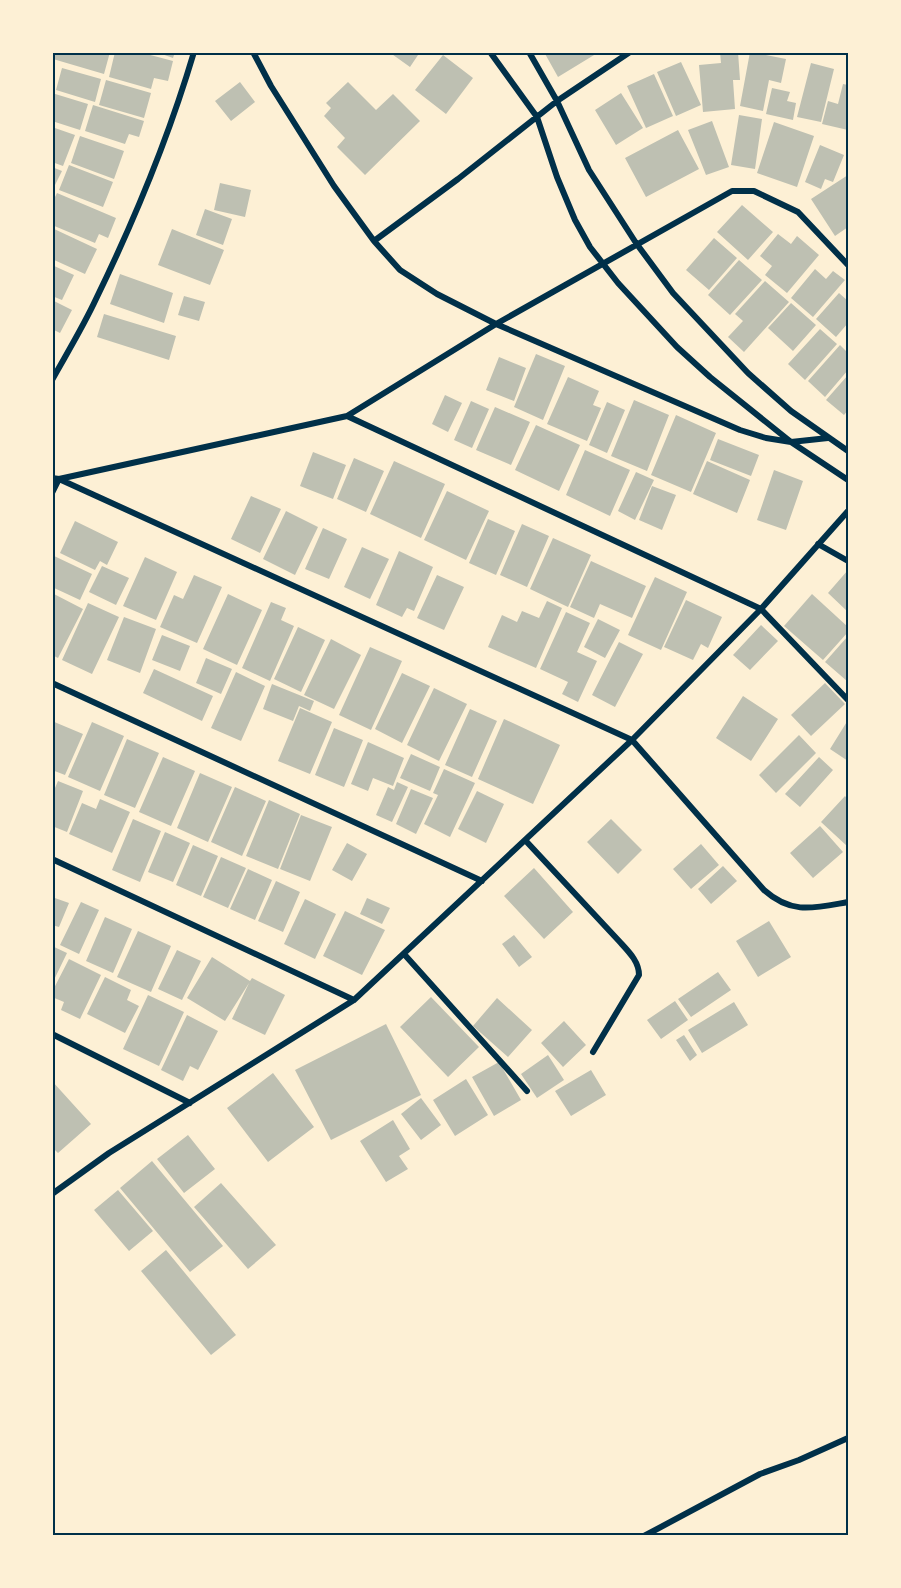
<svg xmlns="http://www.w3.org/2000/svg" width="901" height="1588" font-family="'Fira Sans',sans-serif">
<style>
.building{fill:#bec0b2}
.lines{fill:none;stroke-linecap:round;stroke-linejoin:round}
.minor{stroke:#003049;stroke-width:6}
.neatline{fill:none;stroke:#003049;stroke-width:2}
</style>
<rect width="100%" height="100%" fill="#fdf0d5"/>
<path class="building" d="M55,52H110L104,74L53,59Z
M115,52H139L173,61L168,81L154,78L151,89L109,77Z
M156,52H175L173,58Z
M389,52H420L410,67Z
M544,52H599L558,77Z
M720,52H738L740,80H733L735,109L703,112L699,65L721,63Z
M750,52L786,59L781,83L769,80L763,111L740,106Z
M443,55L473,78L446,114L415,90Z
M681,62L701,105L676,116L657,72Z
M811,63L834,69L821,122L797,117Z
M62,68L101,79L95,102L56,90Z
M654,74L673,116L646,128L627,86Z
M106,80L151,93L144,118L99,105Z
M240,82L255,102L231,121L215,101Z
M348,82L376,110L393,94L420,121L365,175L337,147L345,138L324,116L331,108L326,103Z
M843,84L848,85V130L822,124L828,101L838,104Z
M772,88L790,92L787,101L796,103L793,120L766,114Z
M52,93L88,104L80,130L52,121Z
M621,93L643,128L616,145L595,110Z
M93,105L144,121L139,137L129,134L125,144L85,131Z
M739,115L762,119L755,169L731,165Z
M712,121L729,167L706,175L688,130Z
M774,122L814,136L797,187L757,173Z
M52,127L75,135L63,166L52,162Z
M678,130L699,169L646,197L625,158Z
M80,136L124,151L114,179L71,163Z
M820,145L844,155L833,182L825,179L821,189L805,182Z
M69,165L113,182L103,207L59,190Z
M52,167L62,171L52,191Z
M848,175V208L846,210L848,214V227L835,236L811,199Z
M220,183L251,190L245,217L214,210Z
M57,193L116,218L108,238L99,234L95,243L52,225V203Z
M742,205L773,232L748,260L717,232Z
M205,209L232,219L223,245L196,235Z
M52,228L97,249L85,274L52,259Z
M172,229L224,250L210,285L158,265Z
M778,234L791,244L797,236L819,255L787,293L765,275L772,266L760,256Z
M714,238L737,258L709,290L686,270Z
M739,260L762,280L730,315L708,295Z
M52,265L74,275L62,300L52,296Z
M815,269L826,279L833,271L845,280L813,317L791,298Z
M120,274L173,293L164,323L110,304Z
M765,281L789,302L744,352L728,337L743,321L735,314Z
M839,293L848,301V323L836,337L816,319Z
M184,296L205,302L199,321L178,315Z
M52,300L72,310L60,333L52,329Z
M791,303L816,325L793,351L768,328Z
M104,314L176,336L169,360L97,337Z
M820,329L837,344L805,380L788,364Z
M840,345L848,353V370L825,397L808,381Z
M536,354L565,366L543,420L514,407Z
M499,357L526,368L514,401L486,390Z
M848,375V410L844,415L826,400Z
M568,377L599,391L593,405L601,408L587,441L547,424Z
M445,395L462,403L448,432L432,424Z
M634,400L669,415L647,471L611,456Z
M471,401L489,409L472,448L454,440Z
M607,402L625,410L607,453L589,445Z
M495,407L530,422L511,465L476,450Z
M676,415L716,433L691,492L651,475Z
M536,425L580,445L559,491L515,470Z
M718,439L759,455L751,476L710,460Z
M585,450L630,470L610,516L566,495Z
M313,452L346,465L333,499L300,486Z
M354,458L384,471L366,512L337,499Z
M394,461L445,484L421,538L370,514Z
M707,461L750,480L737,513L693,494Z
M774,470L803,481L786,530L757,520Z
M636,472L654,480L635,520L618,511Z
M652,486L676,495L662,530L639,520Z
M447,491L489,511L466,560L424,540Z
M251,496L281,509L260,553L231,539Z
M286,511L318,527L295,575L263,559Z
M488,519L515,531L496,575L469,563Z
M75,521L118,542L107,565L100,561L95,570L60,553Z
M522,524L549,536L527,587L500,575Z
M323,528L347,539L329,579L305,569Z
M553,538L591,555L568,607L530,589Z
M362,547L389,559L370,599L344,587Z
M399,551L433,567L414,611L407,608L402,617L376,605Z
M52,555L92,574L80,600L52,587Z
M145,557L177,572L156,620L123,606Z
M591,561L646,586L632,618L600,604L594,618L570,607Z
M102,566L129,578L116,605L89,592Z
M848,570V612L828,593Z
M194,575L222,587L197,643L160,627L174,595L183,599Z
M437,575L464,587L444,630L417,618Z
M655,577L687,592L661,650L628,635Z
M52,593L83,609L58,658L52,655Z
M228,594L262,610L237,665L203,649Z
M812,594L848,627V632L823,660L784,626Z
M686,600L722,617L708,648L701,644L693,660L664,647Z
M547,601L562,608L536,668L488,647L502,615L517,622L522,611L539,618Z
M271,602L286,608L281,620L294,626L270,681L242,668Z
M88,603L119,617L92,674L62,660Z
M566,612L590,623L577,652L597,661L578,702L562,694L568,682L540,669Z
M124,617L156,629L140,673L107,660Z
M598,619L620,630L605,658L584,647Z
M761,625L778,641L750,670L733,655Z
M298,627L325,640L301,692L274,679Z
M162,635L190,646L180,671L152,660Z
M848,636V678L847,681L825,662Z
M331,639L361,655L334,709L304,695Z
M619,642L643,654L615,707L592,695Z
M370,647L402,661L371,730L339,715Z
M206,658L232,669L221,694L196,683Z
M154,669L213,696L202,721L143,693Z
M236,672L265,686L241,741L211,728Z
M402,673L430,686L402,743L375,729Z
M825,683L845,704L811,736L791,715Z
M272,684L314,701L310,711L299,706L293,721L263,709Z
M434,688L467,704L439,761L407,745Z
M743,696L778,719L751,761L716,738Z
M300,708L332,722L310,774L278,761Z
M470,709L497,721L472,777L445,765Z
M504,719L560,745L533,804L478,779Z
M848,720V761L830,749Z
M52,721L83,734L65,775L52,770Z
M92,722L124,736L100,791L68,777Z
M334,728L363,740L344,787L315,775Z
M799,735L816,753L776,793L759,775Z
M127,739L159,753L135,808L104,795Z
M368,742L404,758L393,786L373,778L368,791L351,784Z
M411,754L440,767L430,791L400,778Z
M163,757L195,771L171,826L139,812Z
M819,757L833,770L800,807L785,794Z
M444,769L475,783L450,837L424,824L438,795L433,793Z
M200,773L232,787L208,842L177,828Z
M58,781L83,791L67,832L52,826V795Z
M397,782L408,787L392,822L376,815L388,787L394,790Z
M235,787L266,801L242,856L211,842Z
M411,789L433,798L416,834L396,824Z
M477,791L504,804L486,843L458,829Z
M845,796L848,800L847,846L821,822Z
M100,799L130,812L112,853L69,834L82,803L96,809Z
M269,800L300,814L278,869L246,856Z
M301,815L332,827L310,881L280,869Z
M133,819L161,831L140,882L112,870Z
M611,819L642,850L618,874L587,842Z
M820,826L843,852L813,878L790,853Z
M165,832L190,843L173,882L148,872Z
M347,843L367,854L352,881L332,870Z
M701,844L719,865L691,889L673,869Z
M193,845L218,856L201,896L176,885Z
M221,857L246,868L228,908L203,897Z
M723,866L737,881L711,904L698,889Z
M534,868L573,912L544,939L504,896Z
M248,869L272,880L255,920L230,909Z
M276,881L300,892L283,932L258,921Z
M52,897L69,903L59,927L52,925Z
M367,898L390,908L382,924L360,914Z
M305,899L336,914L315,959L284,944Z
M81,902L99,910L79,954L60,945Z
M345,911L385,930L362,975L323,956Z
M105,917L132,929L113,973L86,961Z
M769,921L791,957L758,977L736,941Z
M138,931L171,946L151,992L117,977Z
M514,935L532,957L519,967L502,944Z
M52,946L67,953L52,984Z
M177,950L201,961L182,1000L158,989Z
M212,957L250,981L252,978L285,995L265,1035L232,1019L249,983L225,1021L187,998Z
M69,959L101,975L80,1019L61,1010L64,1002L52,997V992Z
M718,972L731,990L691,1017L678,999Z
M105,977L131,990L127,1000L139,1006L125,1033L87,1014Z
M148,995L184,1012L159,1066L123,1049Z
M431,997L479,1047L448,1077L400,1027Z
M497,998L532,1030L508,1057L473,1026Z
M675,1001L688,1020L661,1039L647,1020Z
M734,1002L748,1025L702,1053L688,1030Z
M187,1015L218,1031L198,1070L190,1066L183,1081L161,1070Z
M564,1021L586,1045L563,1067L541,1043Z
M386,1024L421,1095L331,1140L295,1070Z
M684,1035L697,1055L690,1061L676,1040Z
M548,1055L564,1080L537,1098L521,1074Z
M499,1062L521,1100L494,1116L472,1077Z
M591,1070L606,1095L571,1116L555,1091Z
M273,1073L314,1127L268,1162L227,1108Z
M466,1079L488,1115L455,1136L433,1100Z
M52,1081L91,1124L58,1153L52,1147Z
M421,1098L441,1125L421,1140L401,1114Z
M393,1120L410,1149L399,1156L408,1169L386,1182L360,1141Z
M188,1135L215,1169L184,1193L157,1159Z
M152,1161L223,1246L190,1272L120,1188Z
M221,1183L276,1245L248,1269L194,1207Z
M118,1190L153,1231L129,1251L94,1210Z
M166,1250L236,1335L211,1355L141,1271Z"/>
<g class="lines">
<path class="minor" d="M253,52L271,86L334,186L374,241
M490,52L537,117L557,177L575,220L590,247L618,283L677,347L710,377L791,442L848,480
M529,52L557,101L589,170L636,243L673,293L748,373L791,411L848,451
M630,52L557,101L458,179L374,241L400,270L437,294L496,324L740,430L766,438L791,442L828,438
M52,380C67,353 83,327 96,299C134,221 169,136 194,52
M347,416L761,609L848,700
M52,478L59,479L347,416L496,324L732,191H754L798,212L848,265
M52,493L59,479L632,740L764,890C792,915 814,908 848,902
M818,544L848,561
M52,683L482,881
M525,840L619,941C628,951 639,961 639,975L593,1052
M52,859L354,1000
M404,954L527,1091
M52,1034L190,1103
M52,1194L109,1153L354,1000L632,740L761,609L848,511
M644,1536L760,1474L799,1460L848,1438"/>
</g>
<rect width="901" height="1588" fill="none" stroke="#fdf0d5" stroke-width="108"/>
<rect x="54" y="54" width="793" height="1480" class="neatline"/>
</svg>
